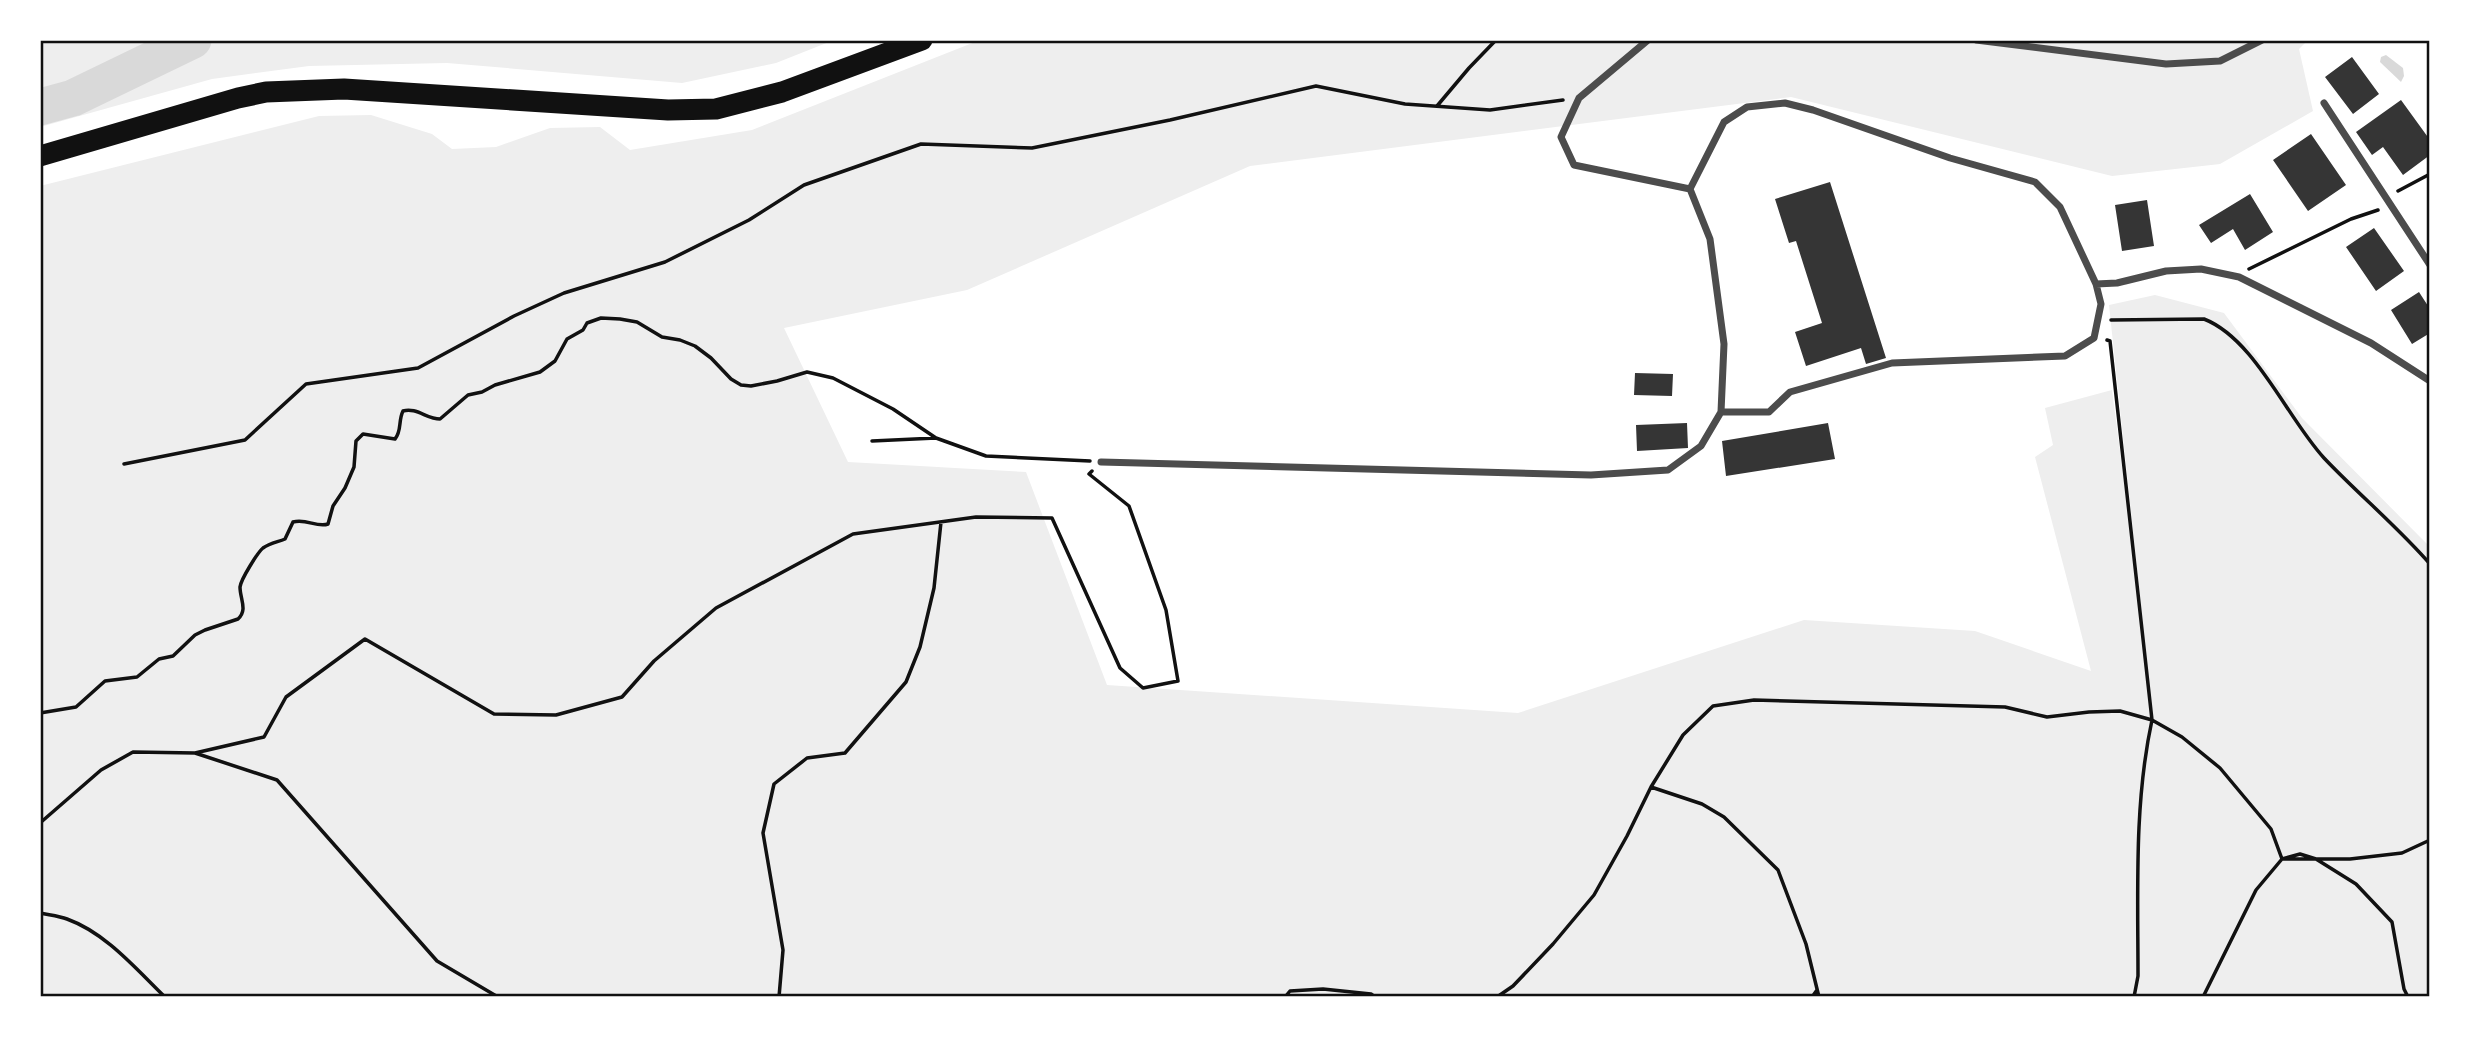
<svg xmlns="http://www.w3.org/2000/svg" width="2470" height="1037" font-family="Roboto,sans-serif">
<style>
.green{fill:#eee}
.water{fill:#d9d9d9}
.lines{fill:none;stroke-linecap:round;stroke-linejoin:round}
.river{stroke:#d9d9d9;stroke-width:37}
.building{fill:#353535}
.path{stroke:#111;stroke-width:3.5}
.minor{stroke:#4c4c4c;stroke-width:7}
.motorway{stroke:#111;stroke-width:21}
.neatline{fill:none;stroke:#111;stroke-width:2.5}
</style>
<rect width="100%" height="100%" fill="#fff"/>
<path class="green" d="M40,40H834L776,63L682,83L447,63L309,66L212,79L40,127Z
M980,40H2308L2299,49L2313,111L2220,164L2112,176L1791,97L1250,166L967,290L784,328L848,462L1026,472L1107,685L1518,713L1804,620L1975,631L2091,671L2035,457L2053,445L2045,408L2112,390L2144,634L2109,305L2155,295L2224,313L2302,418L2430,547V997H40V186L319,116L371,115L432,134L452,149L496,147L550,128L600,127L630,150L752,130Z"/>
<path class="water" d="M2386,55L2403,68L2404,76L2401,82L2380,62L2381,57Z"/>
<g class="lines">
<path class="river" d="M40,107L73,98L193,40"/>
</g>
<path class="building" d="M2352,57L2379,94L2353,114L2325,77Z
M2401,100L2430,140V155L2403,175L2383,147L2372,155L2356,132Z
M2311,134L2346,185L2308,211L2273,160Z
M1830,182L1886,358L1866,364L1861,348L1806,366L1795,332L1822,323L1796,241L1789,243L1775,199Z
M2250,194L2273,232L2245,250L2233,229L2211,243L2199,225Z
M2147,200L2154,246L2122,251L2115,205Z
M2374,228L2404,271L2376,291L2346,247Z
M2419,292L2430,309V333L2412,344L2391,310Z
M1635,373L1673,374L1672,396L1634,395Z
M1687,423L1688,448L1637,451L1636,425Z
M1828,423L1835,459L1726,476L1722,441Z"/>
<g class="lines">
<path class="path" d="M1437,106L1469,68L1496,40
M2398,191L2430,174
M2249,269L2351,219L2378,210
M2111,320L2204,319C2255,339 2287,418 2324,458C2358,494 2397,526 2430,564
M2107,340L2110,341L2152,720C2134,803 2138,891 2138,976L2134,997
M872,441L936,438L986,456L1090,461
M124,464L245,440L306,384L418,368L514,316L564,293L665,262L749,220L804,185L921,144L1032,148L1170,120L1316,86L1405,104L1490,110L1563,100
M40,713L76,707L105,681L137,677L159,659L173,656L195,635L205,630L238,619C248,610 240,599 240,587C241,579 258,552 263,548C270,543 278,542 285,539L293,522C306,518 317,528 328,524L333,506L345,488L354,467L356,441L363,434L395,439C402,431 398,421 403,411C416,407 427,419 440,419L468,395L482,392L495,385L540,372L555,361L567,339L583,330L587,323L601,318L620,319L637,322L662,337L680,340L695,346L711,358L731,379L741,385L751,386L777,381L807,372L833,378L893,409L936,438
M195,753L264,737L286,697L365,639L494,714L556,715L622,697L654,661L716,608L853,534L976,517L1052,518L1120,668L1143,688L1178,681L1166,610L1129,506L1089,474L1092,471
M1651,787L1702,804L1724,817L1778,870L1806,944L1819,997
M40,823L101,770L133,752L195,753L277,780L437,961L498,997
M40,913C49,915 59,916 67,919C106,933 136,969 165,997
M779,997L783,950L763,833L774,784L807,758L845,753L906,682L920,647L934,588L941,522
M1285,997L1290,991L1323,989L1371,994L1375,997
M1497,997L1513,986L1553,944L1594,895L1627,836L1651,787L1683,735L1713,706L1754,700L2005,707L2047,717L2089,712L2120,711L2152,720L2182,737L2220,768L2271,829L2282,859L2300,854L2316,859L2356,884L2392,922L2404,989L2408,997
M1812,997L1817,990
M2203,997L2256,890L2282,859H2350L2402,853L2430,840"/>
<path class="minor" d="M1648,40L1579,98L1561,137L1574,165L1690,189L1710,239L1724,344L1721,412
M1976,40L2166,64L2220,61L2262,40
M2324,103L2430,265
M1690,189L1724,122L1747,107L1785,103L1813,110L1950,158L2035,182L2060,207L2096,284L2117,283L2166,271L2201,269L2239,277L2371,343L2430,381
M1101,462L1591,475L1668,470L1701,446L1721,412H1769L1790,392L1892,363L2065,356L2094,338L2101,304L2096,284"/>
<path class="motorway" d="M40,156L238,98L266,92L344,89L668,110L716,109L782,92L922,40"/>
</g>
<rect width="2470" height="1037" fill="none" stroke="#ffffff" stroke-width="84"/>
<rect x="42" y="42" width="2386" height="953" class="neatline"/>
</svg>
